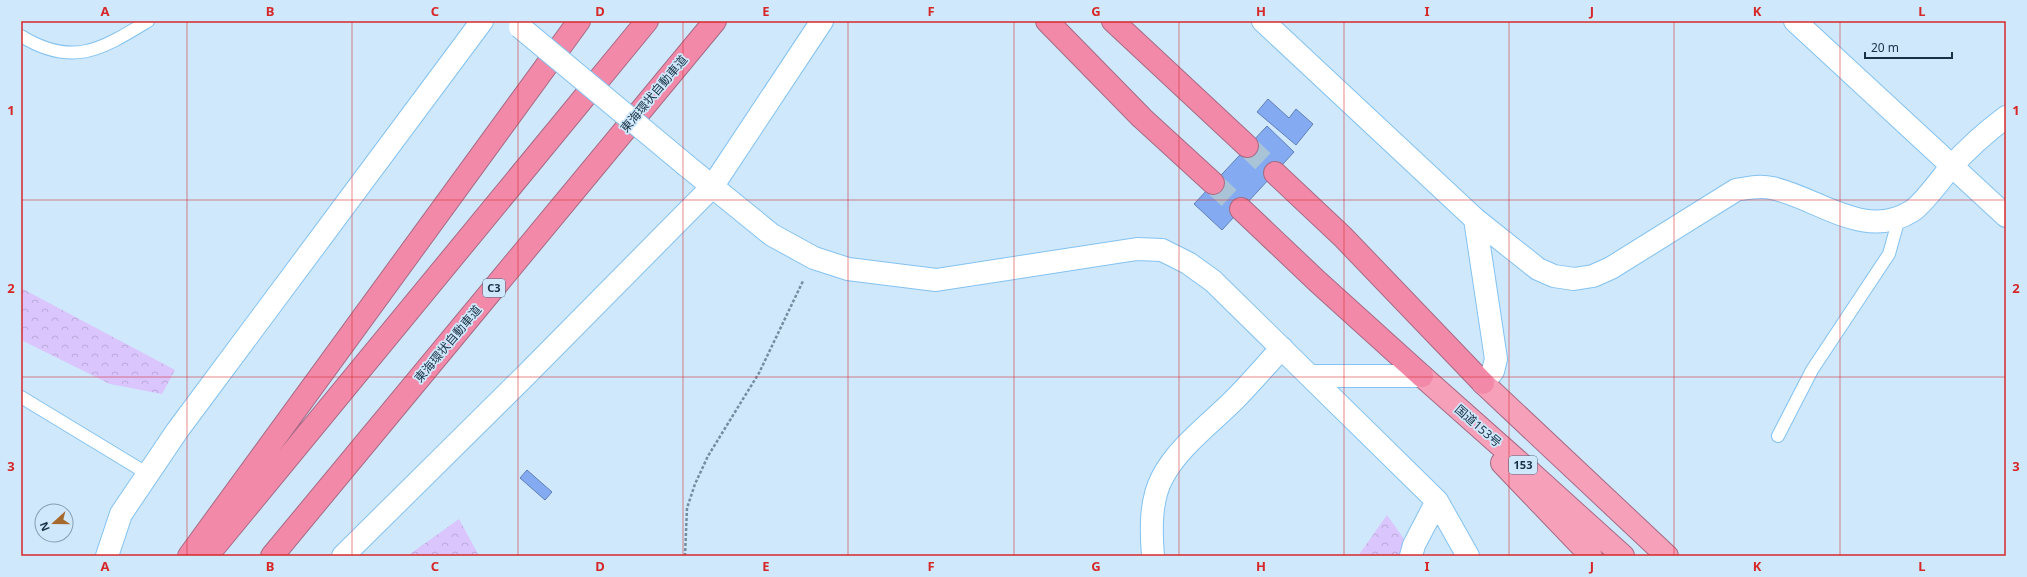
<svg xmlns="http://www.w3.org/2000/svg" width="2027" height="577" font-family="'Noto Sans','Noto Sans JP',sans-serif">
<style>
.forest{fill:url(#forest-crowns)}
.building{fill:#84abf2;stroke:#5f7eb7}
.lines{fill:none;stroke-linecap:round;stroke-linejoin:round}
.motorway-tunnel{stroke:#aac4d7;stroke-width:22;stroke-dasharray:22 11;stroke-linecap:butt}
.service-casing{stroke:#83c2f2;stroke-width:14}
.minor-casing{stroke:#83c2f2;stroke-width:24}
.trunk-casing{stroke:#a66b85;stroke-width:24}
.motorway-casing{stroke:#a66b85;stroke-width:24}
.path{stroke:#748da1;stroke-width:2.5;stroke-dasharray:3 2;stroke-linecap:butt}
.service{stroke:#fff;stroke-width:12}
.minor{stroke:#fff;stroke-width:22}
.trunk{stroke:#f6a0ba;stroke-width:22}
.motorway{stroke:#f389a8;stroke-width:22}
.minor-bridge-casing{stroke:#83c2f2;stroke-width:24;stroke-linecap:butt}
.minor-bridge{stroke:#fff;stroke-width:22}
.grid{fill:none;stroke:#d62828;stroke-width:1;stroke-opacity:0.55}
.labels{text-anchor:middle;stroke-width:3.5;stroke-linejoin:round;paint-order:stroke}
.shield{fill:#cfe8fc;stroke:#4f697c;stroke-width:1}
.shield-label{font-size:11px;font-weight:bold;fill:#183245}
.street-label{font-size:12px;fill:#183245;stroke:#cfe8fc}
.neatline{fill:none;stroke:#d62828;stroke-width:1.5}
.grid-label{font-size:13px;text-anchor:middle;font-weight:bold;fill:#d62828}
</style>
<defs>
<pattern id="forest-crowns" width="20" height="18" patternUnits="userSpaceOnUse"><rect width="20" height="18" fill="#dac5fd"/><path d="M2 6a3 3 0 1 1 6 0M12 15a3 3 0 1 1 6 0" fill="none" stroke="#baaada"/></pattern>
</defs>
<rect width="100%" height="100%" fill="#cfe8fc"/>
<path class="forest" d="M21,288L175,370L162,394L110,384L21,340Z
M1387,515L1416,556H1358Z
M459,519L479,556H408L410,554Z"/>
<path class="building" d="M1268,99L1289,118L1296,109L1313,124L1296,145L1257,112Z
M1267,126L1294,152L1222,230L1194,204Z
M527,470L552,492L545,500L520,478Z"/>
<g class="lines">
<path class="motorway-tunnel" d="M1247,146L1275,173
M1213,183L1241,209"/>
<defs>
<path id="service" d="M21,36C73,68 102,49 148,21
M21,397L148,474
M1778,436L1812,370L1889,254L1899,218"/>
<path id="minor" d="M1263,21L1475,219L1538,269L1554,276L1574,279L1593,276L1611,268L1736,190C1748,188 1759,185 1772,188C1818,198 1865,241 1912,211C1923,204 1941,179 1950,168C1967,149 1986,132 2006,117
M1795,21L2006,216
M687,166L772,235L814,258L848,269L936,280L1137,249L1162,250L1188,263L1213,281L1437,501L1468,556
M1475,219L1496,359L1493,371L1483,383
M1311,376H1422
M107,556L121,514L177,431L482,21
M343,556L524,377L712,187L822,21
M1153,556C1151,531 1150,501 1162,478C1178,447 1210,424 1234,400C1251,383 1266,365 1282,348
M1411,556L1414,545L1437,501"/>
<path id="trunk" d="M1422,376L1529,471L1623,556
M1483,383L1667,556
M1502,463L1591,556"/>
<path id="motorway" d="M1047,21L1142,118L1213,183
M1113,21L1247,146
M1275,173L1343,237L1483,383
M1241,209L1318,282L1422,376
M189,556L579,21
M207,556L647,21
M272,556L715,21"/>
</defs>
<use href="#service" class="service-casing"/>
<use href="#minor" class="minor-casing"/>
<use href="#trunk" class="trunk-casing"/>
<use href="#motorway" class="motorway-casing"/>
<path class="path" d="M685,556L687,508L695,484L708,456L759,373L803,281"/>
<use href="#service" class="service"/>
<use href="#minor" class="minor"/>
<use href="#trunk" class="trunk"/>
<use href="#motorway" class="motorway"/>
<defs>
<path id="minor-bridge" d="M520,27L687,166"/>
</defs>
<use href="#minor-bridge" class="minor-bridge-casing"/>
<use href="#minor-bridge" class="minor-bridge"/>
</g>
<path class="grid" d="M187,21V556M352,21V556M518,21V556M683,21V556M848,21V556M1014,21V556M1179,21V556M1344,21V556M1509,21V556M1674,21V556M1840,21V556M21,200H2006M21,377H2006"/>
<g class="labels">
<g class="shield">
<rect x="483" y="279" width="22" height="18" rx="3"/>
<rect x="1509" y="456" width="28" height="18" rx="3"/>
</g>
<g class="shield-label">
<text x="494" y="292">C3</text>
<text x="1523" y="469">153</text>
</g>
<g class="street-label">
<text transform="translate(654 94) rotate(-50)" y="4">東海環状自動車道</text>
<text transform="translate(448 344) rotate(-50)" y="4">東海環状自動車道</text>
<text transform="translate(1478 426) rotate(41)" y="4">国道153号</text>
</g>
</g>
<rect width="2027" height="577" fill="none" stroke="#cfe8fc" stroke-width="44"/>
<g transform="translate(54 523) rotate(249)"><circle r="19" fill="#cfe8fc" stroke="#869fb3"/>
<path d="M0-3L7 15L0 10L-7 15Z" fill="#a76a2e"/>
<text y="-6" font-size="11" font-weight="bold" text-anchor="middle" fill="#183245">N</text>
</g>
<path d="M1865 52v6h87v-6" fill="none" stroke="#183245" stroke-width="2"/>
<text x="1871" y="52" font-size="12" fill="#183245" stroke="#cfe8fc" stroke-width="3" paint-order="stroke">20 m</text>
<rect x="22" y="22" width="1983" height="533" class="neatline"/>
<g class="grid-label">
<text x="105" y="16">A</text>
<text x="270" y="16">B</text>
<text x="435" y="16">C</text>
<text x="600" y="16">D</text>
<text x="766" y="16">E</text>
<text x="931" y="16">F</text>
<text x="1096" y="16">G</text>
<text x="1261" y="16">H</text>
<text x="1427" y="16">I</text>
<text x="1592" y="16">J</text>
<text x="1757" y="16">K</text>
<text x="1922" y="16">L</text>
<text x="11" y="115">1</text>
<text x="2016" y="115">1</text>
<text x="11" y="293">2</text>
<text x="2016" y="293">2</text>
<text x="11" y="471">3</text>
<text x="2016" y="471">3</text>
<text x="105" y="571">A</text>
<text x="270" y="571">B</text>
<text x="435" y="571">C</text>
<text x="600" y="571">D</text>
<text x="766" y="571">E</text>
<text x="931" y="571">F</text>
<text x="1096" y="571">G</text>
<text x="1261" y="571">H</text>
<text x="1427" y="571">I</text>
<text x="1592" y="571">J</text>
<text x="1757" y="571">K</text>
<text x="1922" y="571">L</text>
</g>
</svg>
